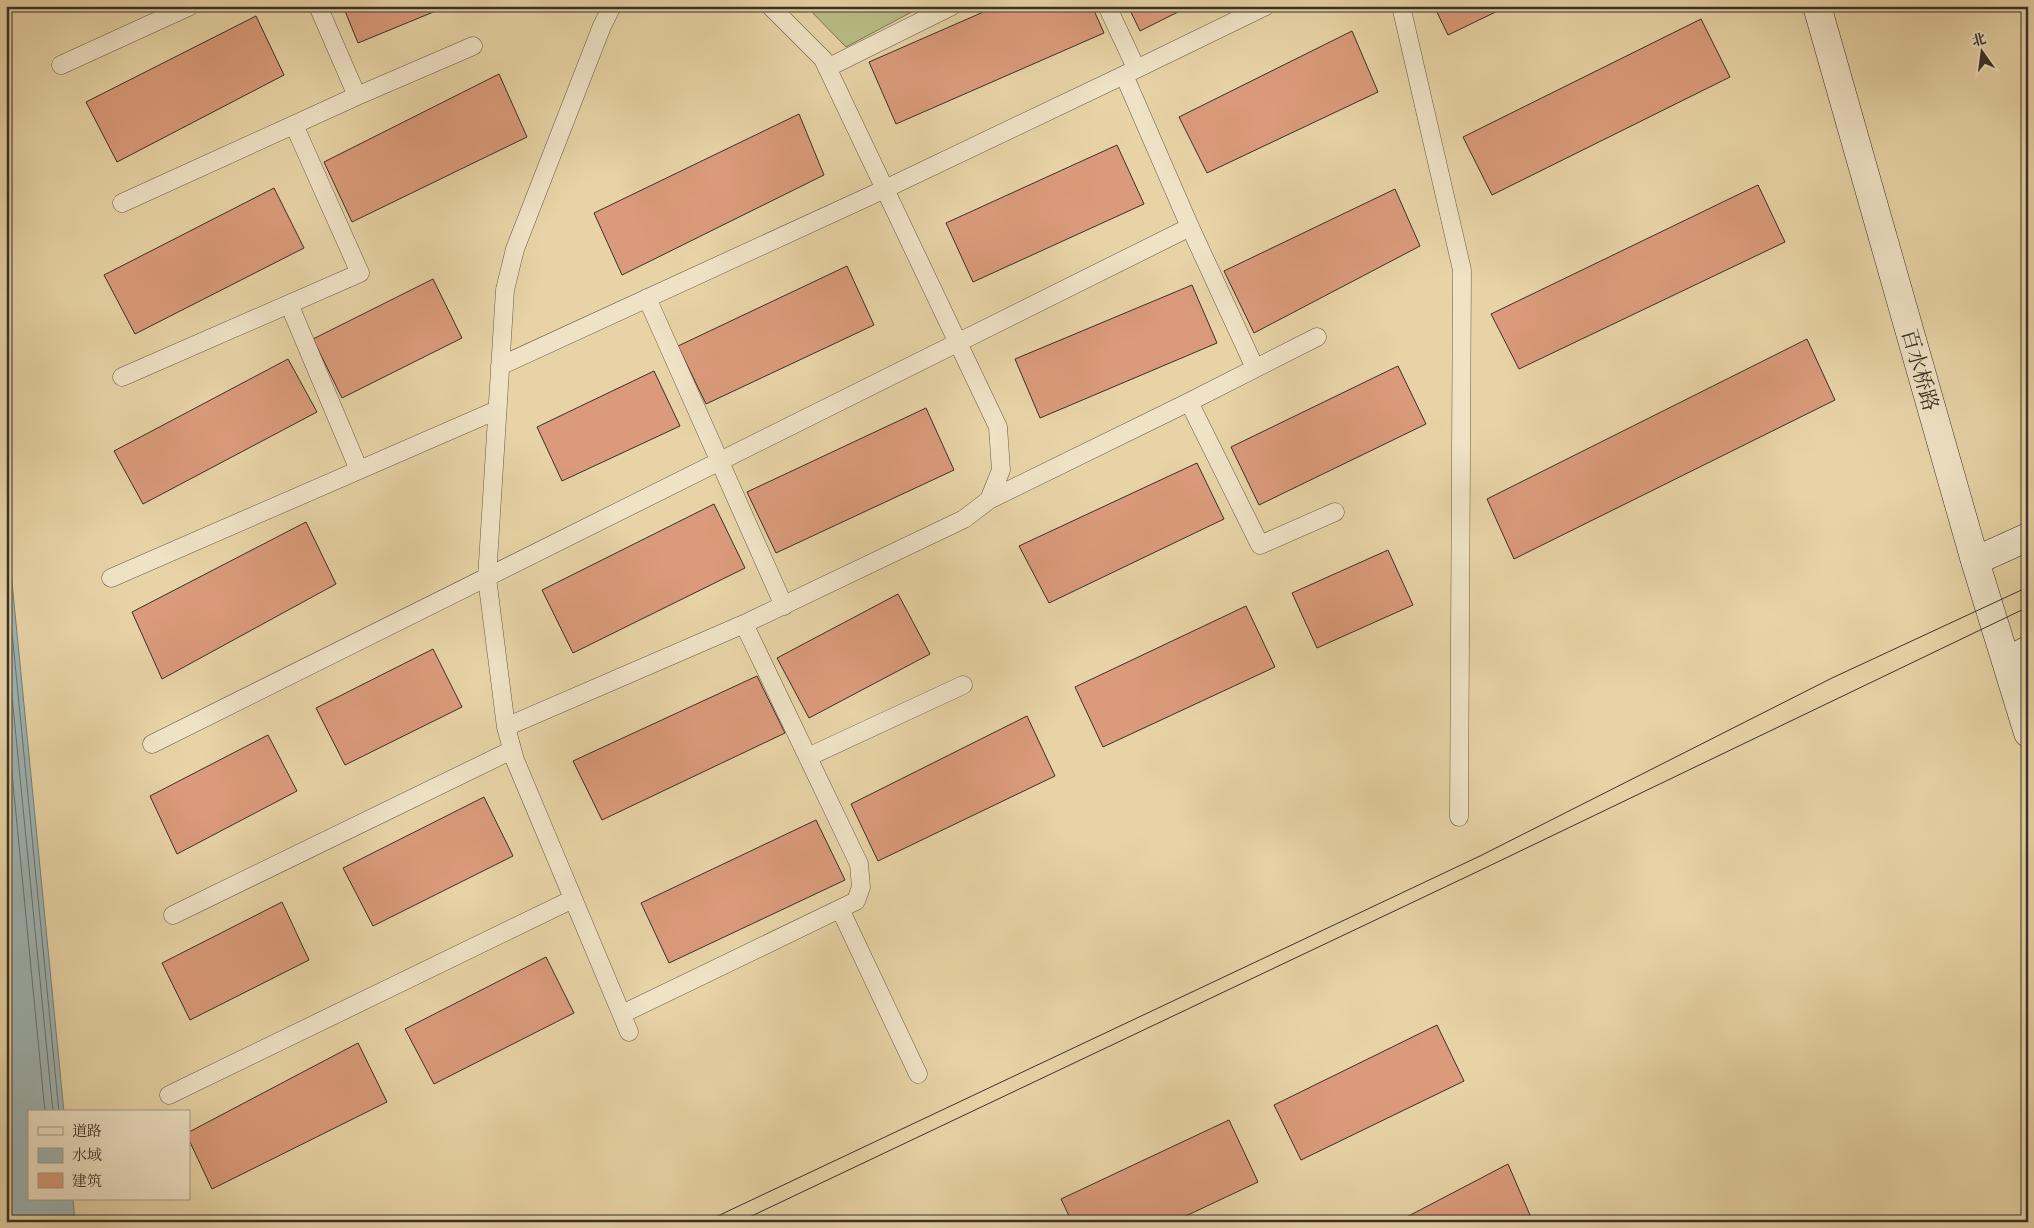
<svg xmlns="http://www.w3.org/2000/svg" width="2034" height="1228" font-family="Cardo,'Noto Serif SC',serif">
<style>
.green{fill:#b8bc85;stroke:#787656}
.water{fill:#9db4b3;stroke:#75807b}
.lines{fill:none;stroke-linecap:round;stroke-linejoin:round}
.shore{stroke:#6b726d;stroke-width:1}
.building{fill:#da9a7b;stroke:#393127}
.lane-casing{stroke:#645a47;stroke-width:19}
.secondary-casing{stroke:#393127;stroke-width:29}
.lane{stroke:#efe2c5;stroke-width:18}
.secondary{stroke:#efe2c5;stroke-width:28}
.tram{stroke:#393127;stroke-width:1}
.labels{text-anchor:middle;stroke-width:4;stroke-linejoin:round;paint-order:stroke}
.street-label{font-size:21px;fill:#393127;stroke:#efe2c5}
</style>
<rect width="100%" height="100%" fill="#e7d3a6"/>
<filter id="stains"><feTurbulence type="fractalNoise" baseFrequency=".004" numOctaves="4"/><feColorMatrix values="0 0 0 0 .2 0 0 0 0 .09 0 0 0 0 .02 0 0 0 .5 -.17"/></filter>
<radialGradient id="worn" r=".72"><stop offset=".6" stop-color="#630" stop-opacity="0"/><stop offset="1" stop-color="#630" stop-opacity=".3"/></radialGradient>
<path class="green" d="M806,6H923L846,47Z"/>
<path class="water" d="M6,521L64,1112H29V1199H73L75,1222H6Z"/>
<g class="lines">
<path class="shore" d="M6,571L59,1112
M6,635L53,1112
M6,711L45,1112"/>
</g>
<path class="building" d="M343,6H448L358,43Z
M997,6H1092L1104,33L896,124L869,62Z
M1128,6H1190L1140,31Z
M1434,6H1508L1448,35Z
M256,16L284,75L117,162L86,102Z
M1701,19L1730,77L1492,195L1463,137Z
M1352,31L1378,92L1207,173L1179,117Z
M499,74L527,137L352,222L324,162Z
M799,114L824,175L622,275L594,213Z
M1117,145L1144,204L973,282L946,223Z
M1758,185L1785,242L1519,369L1491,314Z
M274,188L304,248L135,334L104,275Z
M1395,189L1420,246L1254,333L1224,271Z
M847,266L874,325L706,404L678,346Z
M433,279L462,338L342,398L313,339Z
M1192,285L1217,343L1040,418L1015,359Z
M1807,339L1835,400L1514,559L1487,499Z
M288,359L317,412L143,504L114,451Z
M1398,366L1426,424L1259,505L1231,447Z
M654,371L680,426L562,481L537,427Z
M926,408L954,470L776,553L747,492Z
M1197,463L1224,519L1049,603L1019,546Z
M714,504L745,568L573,653L542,590Z
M306,522L336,584L162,679L132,612Z
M1388,550L1413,605L1317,648L1292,593Z
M898,594L930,654L809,718L777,658Z
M1246,606L1275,667L1103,747L1075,687Z
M433,649L462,707L345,765L316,708Z
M757,676L785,733L602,820L573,761Z
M1027,716L1055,776L878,861L851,804Z
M268,735L297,791L177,854L150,796Z
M484,797L513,856L373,926L343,868Z
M816,820L845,880L669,963L641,903Z
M282,902L309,960L190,1020L162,963Z
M546,957L574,1013L434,1084L405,1029Z
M1437,1025L1464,1081L1301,1160L1274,1105Z
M358,1043L387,1102L212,1189L189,1140V1132Z
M1229,1120L1258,1182L1173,1222H1072L1061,1199Z
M1508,1164L1533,1222H1397Z"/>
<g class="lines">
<defs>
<path id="lane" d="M612,6L602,26L515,249L505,290L487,578L506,727L515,760L629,1032
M1107,6L1136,68
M1401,6L1462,270L1459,817
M61,65L190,6
M827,68L952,6
M1124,75L1266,6
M357,96L473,46
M122,203L357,96L318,6
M1190,227L1255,368
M647,298L784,606
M289,304L359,470
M122,377L360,273L294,125
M1189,402L1317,337
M989,500L1189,402L1260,545L1335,512
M111,578L497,410
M506,727L744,624L964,519L989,500L1001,470L998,427L823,59L770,6
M152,744L1190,227L1124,75L885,189L500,366
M808,757L963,685
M840,909L918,1074
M173,915L512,750
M622,1014L856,901L861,887L859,864L744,624
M169,1095L573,899"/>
<path id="secondary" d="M1817,6L1975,561L2028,733
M1975,561L2028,537
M2006,662L2028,650"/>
</defs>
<use href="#lane" class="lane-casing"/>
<use href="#secondary" class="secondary-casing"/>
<use href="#lane" class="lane"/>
<use href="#secondary" class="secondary"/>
<path class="tram" d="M705,1222L1480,856L1832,678L2028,587
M739,1222L1485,868L2028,607"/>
</g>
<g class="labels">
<g class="street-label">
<text transform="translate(1920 370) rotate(74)" y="7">百水桥路</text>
</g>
</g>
<rect width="2034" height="1228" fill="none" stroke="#e7d3a6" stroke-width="25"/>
<rect x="8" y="8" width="2019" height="1213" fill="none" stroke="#393127" stroke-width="2.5"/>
<rect x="12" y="12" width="2009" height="1203" fill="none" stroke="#393127"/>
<rect x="28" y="1110" width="162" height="90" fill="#efe2c5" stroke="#a69b86"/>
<rect x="38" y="1127" width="25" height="8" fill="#efe2c5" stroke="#a69b86"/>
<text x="72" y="1136" font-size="15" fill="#393127">道路</text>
<rect x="38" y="1148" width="25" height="15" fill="#9db4b3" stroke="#a69b86"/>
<text x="72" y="1160" font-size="15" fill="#393127">水域</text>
<rect x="38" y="1173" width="25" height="15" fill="#da9a7b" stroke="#a69b86"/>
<text x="72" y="1186" font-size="15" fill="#393127">建筑</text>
<g transform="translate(1982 52) rotate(346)" stroke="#efe2c5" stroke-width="4" paint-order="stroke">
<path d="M0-4L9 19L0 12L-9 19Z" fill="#393127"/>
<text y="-8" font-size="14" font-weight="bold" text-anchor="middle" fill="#393127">北</text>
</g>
<rect width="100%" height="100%" filter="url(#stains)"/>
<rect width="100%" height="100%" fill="url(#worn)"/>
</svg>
